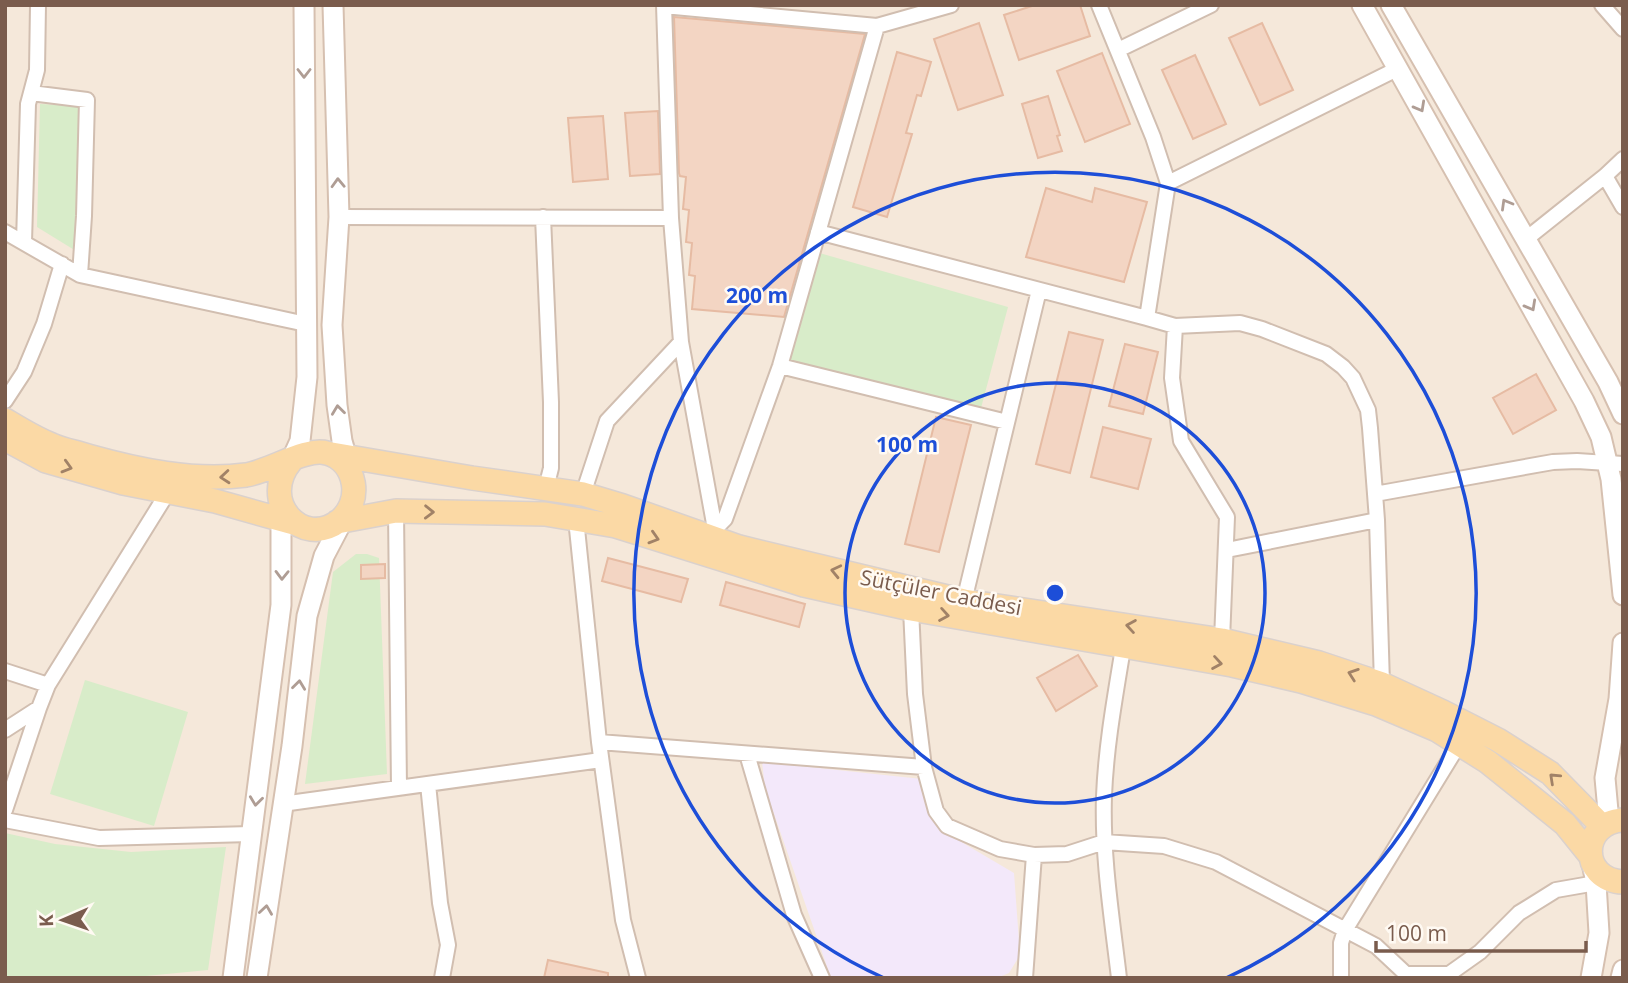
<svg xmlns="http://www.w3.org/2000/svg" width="1628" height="983" font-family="'Open Sans',sans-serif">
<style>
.residential{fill:#f5e8da}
.education{fill:#f3e8fa}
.green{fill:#d8ecc9}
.building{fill:#f3d5c3;stroke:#e6bba3;stroke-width:2}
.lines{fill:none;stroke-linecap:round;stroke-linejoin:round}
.street-casing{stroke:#d1beb0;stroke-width:18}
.secondary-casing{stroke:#d6c0b0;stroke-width:23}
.primary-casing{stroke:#dad1cd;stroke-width:26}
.street{stroke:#fff;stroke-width:14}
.secondary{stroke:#fff;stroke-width:19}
.primary{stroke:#fbd9a5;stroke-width:23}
.oneway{stroke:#af9d94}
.oneway2{stroke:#a18267}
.ring{fill:none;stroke:#1d4ed8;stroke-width:3.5}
.labels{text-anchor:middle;stroke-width:5;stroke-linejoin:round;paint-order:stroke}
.street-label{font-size:21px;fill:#7a5c4d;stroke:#fffaf3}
.centre{fill:#1d4ed8;stroke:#fffaf3;stroke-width:3.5}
.ring-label{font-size:21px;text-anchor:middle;font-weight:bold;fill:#1d4ed8;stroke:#fffaf3;stroke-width:5;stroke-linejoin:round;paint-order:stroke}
</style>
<rect width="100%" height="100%" fill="#fdf6ec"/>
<path class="residential" d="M5,5H1623V978H5Z"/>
<path class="education" d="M762,762L922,779L941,830L1014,873L1020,955L1009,973L997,978H831L765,788Z"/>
<path class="green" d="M40,104L83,106L76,251L37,227Z
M816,252L1008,307L981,408L787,360Z
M356,554H367L379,558L387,774L305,784L333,572Z
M85,680L188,712L154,826L50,794Z
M5,833L55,844L131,852L226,847L208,970L125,978H5Z"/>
<path class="building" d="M1035,5H1080L1090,36L1019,60L1004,15Z
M674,17L865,34L784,317L692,309L695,276L689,275L692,243L686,242L689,210L683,209L686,177L680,176L679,173Z
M979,23L1003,95L958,110L934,39Z
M1262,23L1293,90L1260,105L1229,38Z
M897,52L931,62L921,96L917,95L906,133L912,134L887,217L853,207Z
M1102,53L1130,124L1085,142L1057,71Z
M1195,55L1226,124L1193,139L1162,70Z
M1048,96L1060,135L1057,136L1062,151L1038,158L1022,104Z
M658,111L660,174L630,176L625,113Z
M603,116L608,179L573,182L568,118Z
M1046,188L1092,202L1095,188L1147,202L1124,282L1026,257Z
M1069,332L1103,340L1070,473L1036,464Z
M1125,344L1158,352L1143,414L1109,406Z
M1536,374L1556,410L1513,434L1493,398Z
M936,417L971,425L939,552L905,544Z
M1103,427L1151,439L1138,489L1091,477Z
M608,558L688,579L681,602L602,581Z
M385,564V578L361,579V565Z
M726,582L805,604L799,627L720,605Z
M1078,655L1097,686L1056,711L1037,678Z
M548,960L608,973V978H544Z"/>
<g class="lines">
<defs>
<path id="street" d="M664,5L671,218L681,342L715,529L713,539
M1099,5L1153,137L1168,183L1147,318L1175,326L1240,323L1262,329L1326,354L1343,367L1353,378L1368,410L1370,428L1377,520L1382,684
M1602,5L1623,29
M664,6L877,26L951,5
M1118,50L1211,5
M31,93L87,100L84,216L80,275
M1605,176L1623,207
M1168,183L1399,68
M339,217L671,218
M543,217L551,402V468L546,488
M5,232L80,275L306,324
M818,232L1147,318
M1526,239L1605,176L1623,159
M24,242L28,104L37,70L38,5
M1175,326L1172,378L1181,441L1227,517L1222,640
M780,366L1007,422
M5,401L24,372L44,324L62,264
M583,494L607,421L681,342
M1375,494L1553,462L1577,461L1623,464
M396,511L399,788
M576,519L599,742L623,920L638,978
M715,529L725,519L780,366L877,26
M1227,550L1377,520
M964,601L1039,290
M911,609L915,694L924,767L936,811L947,826L1000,849L1034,855L1067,854L1104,842L1164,846L1216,862L1376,946L1406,974H1449L1480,952L1519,913L1556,890L1596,883
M5,671L48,685
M5,730L39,708
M599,742L924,767
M747,754L794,915L822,978
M428,784L440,903L448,945L442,978
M282,804L601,760
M5,810L39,708L48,685L168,492
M5,820L99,838L251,834
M1025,978L1034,855
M1119,978C1112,918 1102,857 1104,796C1106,746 1115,697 1123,648
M1341,978V943L1345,930L1459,744"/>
<path id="secondary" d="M333,5L339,217L332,325L337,405L342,441L350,469
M1362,5L1584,401L1601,437L1611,479L1623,595
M1391,5L1608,382L1623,414
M291,461L300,441L307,377L304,5
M1609,822L1605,778L1619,699L1623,643
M233,978L281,605V508
M257,978L292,746L307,616L324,556L346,514
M1591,978L1599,933L1596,883L1592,863
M1621,978L1623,970"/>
<path id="primary" d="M5,420C20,429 36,439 52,445C63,450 76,452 88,456C138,470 194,482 246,475C271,471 306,447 327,453C357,462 363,502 339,521C302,549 258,501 291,461
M5,439L46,461L123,483L215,501L297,524
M326,453L472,478L583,494L623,506L739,547L964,601L1222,640L1319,663L1382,684L1443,712L1498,740L1550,773L1602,826
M337,522L396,511L545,514L616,526L804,585L911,609L1232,665L1301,681L1376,704L1437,730L1488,762L1565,824L1590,855
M1623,820C1580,822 1579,880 1623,882"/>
</defs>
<use href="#street" class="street-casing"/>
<use href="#secondary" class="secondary-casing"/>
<use href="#primary" class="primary-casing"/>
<use href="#street" class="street"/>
<use href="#secondary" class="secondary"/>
<use href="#primary" class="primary"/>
</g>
<defs><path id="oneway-chevron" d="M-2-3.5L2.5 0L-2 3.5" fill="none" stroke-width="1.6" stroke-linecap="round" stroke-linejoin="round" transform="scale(1.75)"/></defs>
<g class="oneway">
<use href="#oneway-chevron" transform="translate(304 73) rotate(90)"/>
<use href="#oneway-chevron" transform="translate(1420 107) rotate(61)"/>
<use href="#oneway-chevron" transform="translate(338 183) rotate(-92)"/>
<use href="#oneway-chevron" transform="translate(1506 204) rotate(-120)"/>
<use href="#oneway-chevron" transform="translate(1531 306) rotate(61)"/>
<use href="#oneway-chevron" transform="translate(338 410) rotate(-97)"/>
<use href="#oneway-chevron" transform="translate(282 575) rotate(91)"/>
<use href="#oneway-chevron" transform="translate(299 685) rotate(-83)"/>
<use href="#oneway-chevron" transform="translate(256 801) rotate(97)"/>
<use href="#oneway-chevron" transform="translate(266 910) rotate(-82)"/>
</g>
<g class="oneway2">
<use href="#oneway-chevron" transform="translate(67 467) rotate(16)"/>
<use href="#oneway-chevron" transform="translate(225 477) rotate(175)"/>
<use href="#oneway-chevron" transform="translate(429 512) rotate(1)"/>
<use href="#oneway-chevron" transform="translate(654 538) rotate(17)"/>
<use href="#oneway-chevron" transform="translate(836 571) rotate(-167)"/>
<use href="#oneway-chevron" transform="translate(944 615) rotate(10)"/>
<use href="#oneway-chevron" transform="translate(1131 626) rotate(-171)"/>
<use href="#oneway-chevron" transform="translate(1217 663) rotate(9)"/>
<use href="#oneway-chevron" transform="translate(1353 674) rotate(-161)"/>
<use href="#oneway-chevron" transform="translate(1554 778) rotate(-137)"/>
</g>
<g class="ring">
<circle cx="1055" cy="593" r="210"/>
<path d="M884 978A421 421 0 1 1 1226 978"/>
</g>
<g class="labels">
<g class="street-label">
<text transform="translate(941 593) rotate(11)" y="7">Sütçüler Caddesi</text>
</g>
</g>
<circle cx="1055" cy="593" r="10" class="centre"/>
<g class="ring-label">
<text x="757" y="303">200 m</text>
<text x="907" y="452">100 m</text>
</g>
<rect width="1628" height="983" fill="none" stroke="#7a5c4d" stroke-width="14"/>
<g transform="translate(63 920) rotate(268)" stroke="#fffaf3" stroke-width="5" paint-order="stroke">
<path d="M0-5L12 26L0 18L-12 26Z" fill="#7a5c4d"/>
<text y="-10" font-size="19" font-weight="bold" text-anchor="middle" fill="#7a5c4d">K</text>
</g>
<path d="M1376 941v10h210v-10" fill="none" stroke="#7a5c4d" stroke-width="3.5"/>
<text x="1386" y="941" font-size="21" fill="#7a5c4d" stroke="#fffaf3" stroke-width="5" paint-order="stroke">100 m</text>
</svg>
